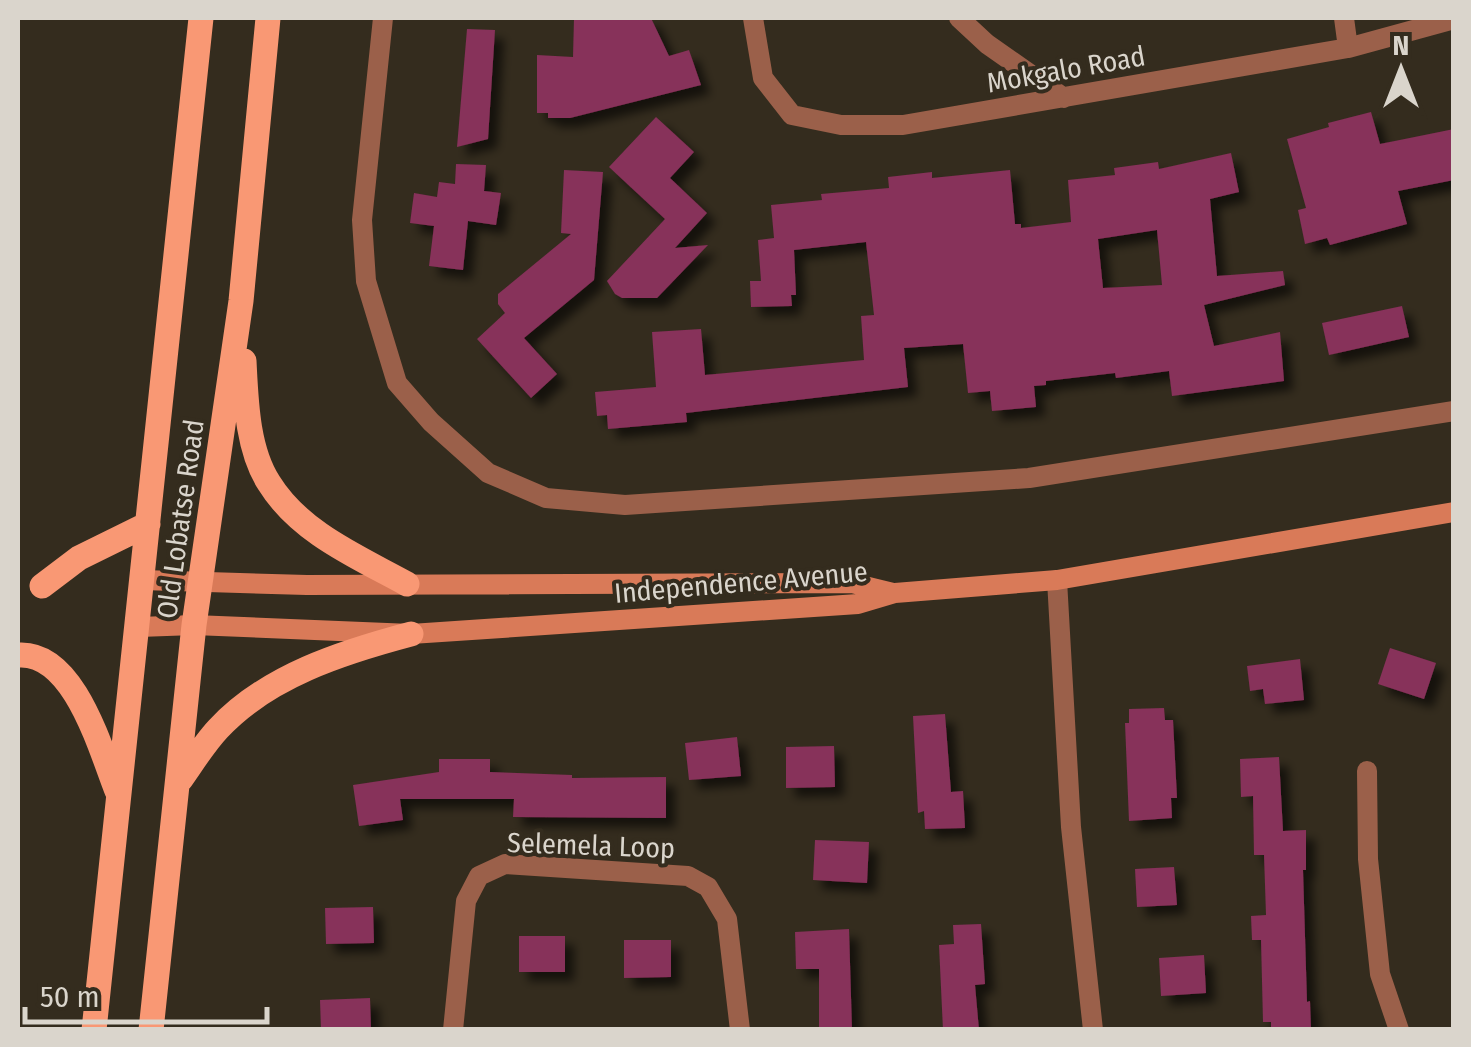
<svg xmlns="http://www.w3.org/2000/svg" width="1471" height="1047" font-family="'Fira Sans Condensed',sans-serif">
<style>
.building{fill:#87305a;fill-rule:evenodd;filter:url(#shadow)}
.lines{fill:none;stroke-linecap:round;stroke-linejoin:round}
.street{stroke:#9b604a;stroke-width:20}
.secondary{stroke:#d97a58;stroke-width:20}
.primary{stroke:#f99874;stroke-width:25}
.labels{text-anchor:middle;stroke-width:8;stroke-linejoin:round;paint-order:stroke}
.street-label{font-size:28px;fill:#dad5cc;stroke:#342c1e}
</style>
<defs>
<filter id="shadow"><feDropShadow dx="9" dy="9" stdDeviation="5" flood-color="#0009"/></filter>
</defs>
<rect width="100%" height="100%" fill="#342c1e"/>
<path class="building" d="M574,18H651L669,56L689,50L701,85L570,118H548V113H537V55L573,57Z
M467,29L495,30L488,139L457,147Z
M1371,112L1380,144L1454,129V180L1398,191L1407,224L1330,245L1327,238L1305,244L1298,210L1306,208L1287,139L1329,127L1328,123Z
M656,117L694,152L670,178L707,213L675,248L708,245L657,298H622L615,294L607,281L665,219L609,167Z
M1231,153L1239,192L1210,199L1217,276L1283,271L1285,285L1204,305L1214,346L1280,332L1284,381L1172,396L1169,371L1116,378L1115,373L1046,381V385L1034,386L1036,407L992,411L990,391L968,393L963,344L904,348L908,387L686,413L687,422L608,429L607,415L597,416L595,392L656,387L652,332L701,329L705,375L864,360L861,316L874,315L866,242L794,250L796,295H791L792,306L751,307L750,281H761L758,240L774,238L771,205L822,200L821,194L889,188L888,177L932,172V178L1010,170L1015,224H1021V228L1071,222L1068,180L1115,175L1114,168L1158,162L1159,169ZM1157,230L1162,285L1103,288L1098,239Z
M456,164L486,165L484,191L501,193L496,225L468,221L463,270L429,266L434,226L410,223L414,193L437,197L439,182L455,184Z
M564,170L603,172L594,280L524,338L557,374L531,398L477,339L505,313L498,304V294L571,234L561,233Z
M1402,306L1409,337L1329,355L1322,323Z
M1390,648L1436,663L1424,699L1378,684Z
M1300,659L1304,700L1265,704L1263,689L1250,691L1247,666Z
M1164,708L1165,720H1173L1177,798H1171L1172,818L1129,821L1125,723H1129V709Z
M945,714L951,792L963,791L965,828L925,829L924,811L918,813L913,716Z
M737,737L741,776L689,780L685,743Z
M834,746L835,787L786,788V747Z
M1279,757L1283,831L1306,830V870H1303L1307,1002L1310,1001L1311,1030H1271V1022H1263L1261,940H1252L1251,916L1266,915L1264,855H1254L1253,796L1241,797L1240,759Z
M439,759H490V772L572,775V778L666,777V818L513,817L514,799H400L403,820L359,826L353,785L439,772Z
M815,840L869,842L867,883L813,880Z
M1174,867L1177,905L1137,907L1135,869Z
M373,907L374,943L326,944L325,908Z
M981,924L985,984L975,985L979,1030H943L939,945L954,944L953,925Z
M849,929L852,1030H819V969H796L795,932Z
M519,936H565V972H519Z
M624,940H671V977L624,978Z
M1204,955L1206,993L1161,996L1159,958Z
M370,998L371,1030H321L320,1000Z"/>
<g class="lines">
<path class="street" d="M383,18L362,220L366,281L397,383L431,422L488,473L546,498L625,505L1029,478L1454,411
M753,18L763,78L792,115L841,125H903L1348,48L1454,19
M959,18L987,44L1064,98
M1344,18L1348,48
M1057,580L1071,827L1093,1030
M1367,771L1368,859L1380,974L1399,1030
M453,1030L466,901L479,876L505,864L688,876L708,887L727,919L740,1030"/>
<path class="secondary" d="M142,580L307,585L852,583L893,593
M139,627L194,625L411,634L858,604L895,593L1057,580L1454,512"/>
<path class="primary" d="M244,361C246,400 247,449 269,483C300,533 358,557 407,584
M42,586L79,558L148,524
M18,655C74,651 100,748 117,791
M181,779C193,762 204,744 218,729C267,676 343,652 411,634
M94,1030L201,18
M151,1030L194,625L241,301L268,18"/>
</g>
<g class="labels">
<g class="street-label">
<text transform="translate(1066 69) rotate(-10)" y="10">Mokgalo Road</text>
<text transform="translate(180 519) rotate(-82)" y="10">Old Lobatse Road</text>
<text transform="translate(741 582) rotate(-5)" y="10">Independence Avenue</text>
<text transform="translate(591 845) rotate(2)" y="10">Selemela Loop</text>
</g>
</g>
<rect width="1471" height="1047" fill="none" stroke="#dad5cc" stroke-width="40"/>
<g transform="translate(1401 70)" stroke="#342c1e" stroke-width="8" paint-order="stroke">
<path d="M0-8L18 38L0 25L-18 38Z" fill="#dad5cc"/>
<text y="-15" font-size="28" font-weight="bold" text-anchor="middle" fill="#dad5cc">N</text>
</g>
<path d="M25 1007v15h242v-15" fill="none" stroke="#dad5cc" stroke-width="5"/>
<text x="40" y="1007" font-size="30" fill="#dad5cc" stroke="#342c1e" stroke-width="8" paint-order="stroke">50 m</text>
</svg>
